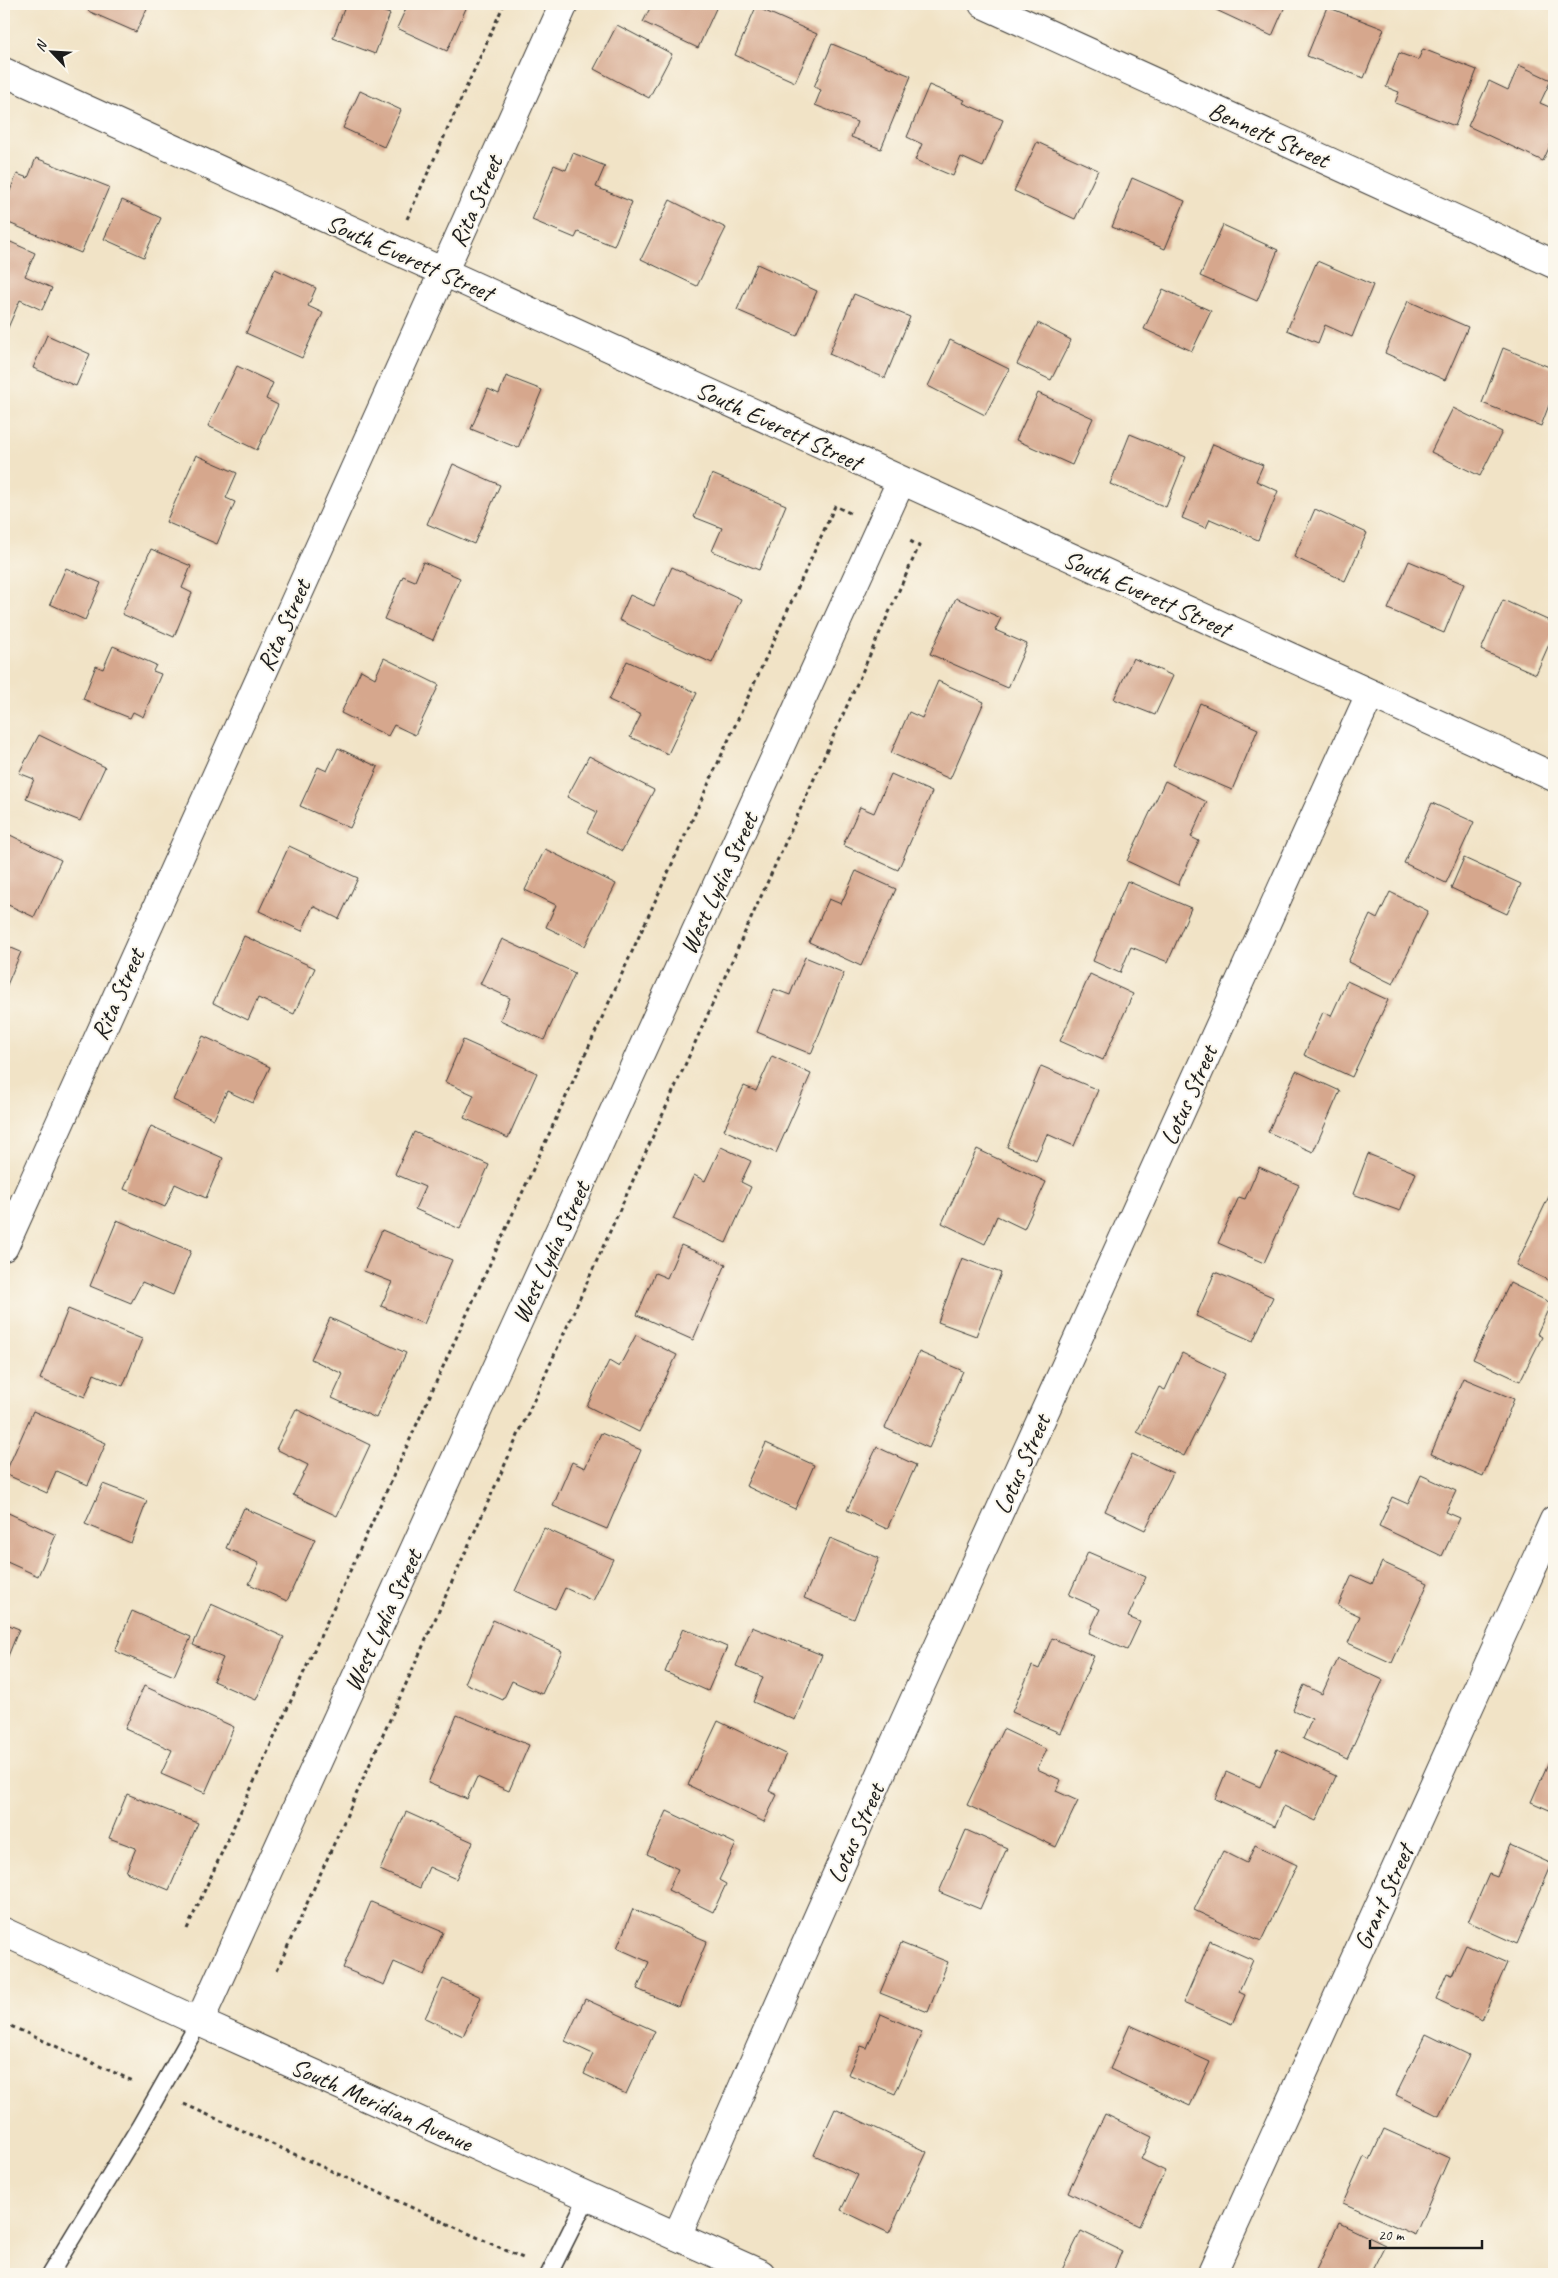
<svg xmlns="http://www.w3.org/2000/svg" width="1558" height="2278" font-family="Caveat,sans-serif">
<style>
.building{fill:#d6a78d}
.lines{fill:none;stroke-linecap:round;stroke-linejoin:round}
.service-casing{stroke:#3c3a36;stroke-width:19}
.minor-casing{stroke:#3c3a36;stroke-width:30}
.secondary-casing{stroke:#3c3a36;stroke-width:30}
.path{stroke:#3c3a36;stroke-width:3;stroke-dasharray:4 4;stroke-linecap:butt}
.service{stroke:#fff;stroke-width:16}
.minor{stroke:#fff;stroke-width:28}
.secondary{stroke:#fff;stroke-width:28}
.labels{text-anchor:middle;stroke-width:4;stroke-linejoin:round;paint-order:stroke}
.street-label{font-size:25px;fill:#1c1c1c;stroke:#fbf7ec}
</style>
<rect width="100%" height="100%" fill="#fbf7ec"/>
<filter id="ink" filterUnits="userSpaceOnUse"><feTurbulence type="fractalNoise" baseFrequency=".02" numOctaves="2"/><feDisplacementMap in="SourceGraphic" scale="10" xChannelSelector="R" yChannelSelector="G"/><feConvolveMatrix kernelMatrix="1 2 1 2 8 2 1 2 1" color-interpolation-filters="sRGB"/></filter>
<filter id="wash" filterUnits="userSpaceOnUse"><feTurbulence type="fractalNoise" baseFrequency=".0096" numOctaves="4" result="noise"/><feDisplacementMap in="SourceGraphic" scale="20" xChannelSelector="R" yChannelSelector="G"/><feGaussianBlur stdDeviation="1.12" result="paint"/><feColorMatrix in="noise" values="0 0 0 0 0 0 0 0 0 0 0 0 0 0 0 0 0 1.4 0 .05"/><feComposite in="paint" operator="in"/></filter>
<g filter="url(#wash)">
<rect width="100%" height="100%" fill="#f1e3c6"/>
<g id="blocks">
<path class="building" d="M91,4H149L136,32L88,11Z
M346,4H362L390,14L375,54L333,38Z
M408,4H468L447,51L397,28Z
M652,4H718L698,48L643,22Z
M1216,4H1286L1272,36L1214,9Z
M756,7L817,34L795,82L735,55Z
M1327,7L1384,29L1364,78L1307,56Z
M617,25L672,54L649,98L594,69Z
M832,44L911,76L881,149L851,137L857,122L815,105L821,90L814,87Z
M1423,49L1477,70L1455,126L1395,103L1399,92L1386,87L1399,53L1418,60Z
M1519,65L1551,80L1540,103L1554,109V137L1543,161L1468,126L1489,81L1508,90Z
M929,85L965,100L963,103L1003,120L983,167L961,157L953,176L915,160L922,144L907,137Z
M360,91L401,110L384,147L343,128Z
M1037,142L1098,170L1075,219L1014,191Z
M573,153L605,166L596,187L632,202L614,246L578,232L575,238L532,220L554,165L566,170Z
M36,158L109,187L81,253L4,221V205L17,174L28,178Z
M1132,178L1185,201L1165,249L1112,227Z
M122,200L161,218L144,257L104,239Z
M670,200L726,228L697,286L641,259Z
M1223,225L1278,250L1257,301L1200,276Z
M4,239L35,253L25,276L52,288L42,310L20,300L4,337Z
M1317,261L1373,285L1352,337L1325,325L1318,343L1287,330Z
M757,264L817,291L797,336L737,310Z
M275,269L316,288L308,306L323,313L302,358L246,333Z
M1163,289L1211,311L1192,351L1144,329Z
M854,294L910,317L885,378L829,354Z
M1408,301L1468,327L1445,380L1385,353Z
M1038,323L1071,340L1051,380L1017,364Z
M47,335L90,354L76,386L33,368Z
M950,340L1009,369L985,415L928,386Z
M1503,348L1554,369V392L1541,426L1482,403Z
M237,366L273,383L266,399L278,405L257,450L208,426Z
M506,376L542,390L518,448L471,429L488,389L499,394Z
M1038,393L1093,418L1072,465L1016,440Z
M1453,408L1502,432L1480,476L1431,452Z
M1130,434L1186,457L1166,507L1110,484Z
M1213,444L1263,465L1256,481L1278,491L1258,540L1210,519L1206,528L1182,518Z
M196,455L237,473L226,498L235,502L217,544L166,522Z
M453,464L500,485L474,544L427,524Z
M712,474L786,505L759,570L712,551L722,528L694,517Z
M1315,509L1367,533L1345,581L1294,557Z
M151,549L191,566L182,588L192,593L174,637L122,614Z
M1409,561L1464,584L1444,633L1388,609Z
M423,562L460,578L433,640L384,619L403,576L415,581Z
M672,567L741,599L712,663L619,620L630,595L654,606Z
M66,568L101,583L85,620L50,604Z
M956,598L1001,618L995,630L1027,644L1008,688L930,654Z
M1503,600L1554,623V633L1536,674L1481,650Z
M113,646L156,665L153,671L161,674L143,717L133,712L130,718L83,699L96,666L103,669Z
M384,658L439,685L415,735L394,725L388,736L341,713L361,670L375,678Z
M1133,658L1173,676L1155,715L1114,699Z
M627,661L697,693L668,754L630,737L641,715L609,700Z
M938,681L984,702L950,779L891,753L909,712L922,718Z
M1200,703L1258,729L1232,790L1173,765Z
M39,735L105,767L80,821L26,799L34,779L19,773Z
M338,748L378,767L350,828L300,806L318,767L327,771Z
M589,756L654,790L622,851L587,832L597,812L567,797Z
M891,774L932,792L898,870L843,845L860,807L874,813Z
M1165,781L1207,802L1191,837L1199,841L1178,885L1127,861Z
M1432,803L1474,822L1446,883L1404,863Z
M4,832L61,860L34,917L4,903Z
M289,846L358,878L339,919L313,906L302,931L259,911Z
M545,849L616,884L585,946L546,927L556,905L525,890Z
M1464,858L1521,884L1507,914L1451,888Z
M856,871L896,889L861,966L809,942L829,899L841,904Z
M1127,881L1191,908L1168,962L1131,947L1120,973L1093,961Z
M1390,892L1428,911L1393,984L1348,962L1370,915L1377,919Z
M244,936L315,968L294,1014L258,998L248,1020L213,1003Z
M502,939L575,973L544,1040L500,1020L510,998L480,984Z
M4,945L21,952L4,992Z
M805,957L844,973L811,1054L757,1032L774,989L790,995Z
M1090,974L1133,994L1103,1060L1060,1041Z
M1347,981L1388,1000L1352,1077L1304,1055L1323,1012L1331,1016Z
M203,1036L270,1067L253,1103L227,1091L214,1119L173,1100Z
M463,1040L537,1073L508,1138L464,1118L474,1095L445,1082Z
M772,1056L811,1074L776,1153L724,1130L744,1086L756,1091Z
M1041,1066L1098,1090L1074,1146L1047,1134L1036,1160L1007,1147Z
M1296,1071L1340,1091L1313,1152L1268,1132Z
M151,1126L223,1158L206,1198L175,1184L165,1207L124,1189Z
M414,1132L489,1165L460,1229L415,1209L425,1187L395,1174Z
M721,1147L751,1161L741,1182L751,1187L726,1243L673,1219L694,1175L705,1181Z
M977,1149L1046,1182L1024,1229L997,1216L985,1244L942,1223Z
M1368,1154L1416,1173L1400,1211L1353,1194Z
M1259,1167L1299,1185L1264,1263L1218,1243L1239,1197L1245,1199Z
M1553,1188L1554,1189V1283L1516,1265Z
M117,1220L191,1251L173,1295L142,1282L131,1303L90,1286Z
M382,1230L452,1260L424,1324L381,1306L392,1282L364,1271Z
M681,1245L726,1264L693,1340L637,1315L655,1273L667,1278Z
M962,1258L1001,1273L976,1336L938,1322Z
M1215,1272L1273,1297L1253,1341L1196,1316Z
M1510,1283L1551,1303L1537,1334L1542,1337L1520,1381L1473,1359Z
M68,1309L142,1339L123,1386L94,1374L85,1397L40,1379Z
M330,1318L406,1353L376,1418L332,1398L343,1374L311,1359Z
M636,1335L677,1355L639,1432L587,1406L609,1361L619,1367Z
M919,1352L963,1371L929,1448L885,1428Z
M1182,1353L1225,1374L1184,1456L1137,1432L1159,1387L1165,1390Z
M1463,1378L1514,1399L1483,1476L1431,1454Z
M296,1409L370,1445L337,1516L293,1495L308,1465L276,1449Z
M33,1411L106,1443L88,1485L56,1471L47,1493L5,1474Z
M601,1433L641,1450L607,1529L553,1506L572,1462L585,1468Z
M766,1443L814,1465L795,1509L746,1486Z
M877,1447L916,1465L887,1529L847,1510Z
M1132,1454L1173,1473L1145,1530L1105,1511Z
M1421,1475L1456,1491L1446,1512L1460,1518L1442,1556L1379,1526L1392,1497L1408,1504Z
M103,1484L147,1501L131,1543L85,1524Z
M244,1508L315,1539L287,1601L249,1584L259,1563L226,1548Z
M4,1511L56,1535L38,1576L7,1562L4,1569Z
M544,1528L613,1559L593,1601L565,1588L555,1609L515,1591Z
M830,1538L879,1558L854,1619L804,1598Z
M1088,1552L1146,1577L1128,1617L1140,1622L1127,1650L1089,1633L1100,1609L1069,1595Z
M1382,1562L1428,1583L1392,1663L1348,1643L1360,1616L1338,1606L1352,1575L1372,1584Z
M211,1604L284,1637L256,1700L213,1681L223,1658L193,1645Z
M132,1611L191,1637L174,1676L115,1651Z
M493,1620L562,1651L542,1694L512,1681L503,1700L465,1683Z
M4,1623L19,1629L4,1666Z
M752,1627L822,1655L795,1720L753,1702L763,1677L736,1666Z
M683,1628L727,1647L708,1691L665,1672Z
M1052,1638L1094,1656L1060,1733L1012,1712L1032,1666L1039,1669Z
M1338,1659L1383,1680L1347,1759L1303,1739L1312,1719L1293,1710L1304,1685L1322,1694Z
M144,1686L234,1727L205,1793L161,1774L172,1750L125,1729Z
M457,1715L529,1745L509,1791L477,1777L467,1799L428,1783Z
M718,1721L786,1754L769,1791L777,1795L764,1822L688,1785Z
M1003,1729L1047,1750L1037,1769L1061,1780L1056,1791L1078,1801L1056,1847L967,1805Z
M1277,1749L1336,1776L1316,1821L1284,1806L1275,1826L1215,1799L1226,1772L1260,1787Z
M1550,1759L1554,1761V1812L1531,1802Z
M127,1794L198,1823L169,1890L126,1872L136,1848L109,1838Z
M667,1811L736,1844L719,1880L726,1884L713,1912L668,1890L678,1869L647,1854Z
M406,1812L473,1842L456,1879L429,1867L420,1888L380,1870Z
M966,1830L1007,1848L980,1909L939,1892Z
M1255,1845L1297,1865L1261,1941L1194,1910L1223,1851L1247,1863Z
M1510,1845L1552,1864L1517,1944L1468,1922L1489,1874L1497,1877Z
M371,1902L443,1932L424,1975L394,1962L384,1985L343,1968Z
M633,1909L707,1941L679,2007L637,1989L649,1962L617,1948Z
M1210,1941L1253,1960L1239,1992L1245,1995L1232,2024L1183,2003Z
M901,1943L948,1962L928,2012L880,1993Z
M1466,1945L1507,1963L1482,2020L1436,1999L1447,1973L1452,1975Z
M443,1979L481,1997L463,2036L425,2018Z
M585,1999L655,2031L626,2094L584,2074L593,2054L565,2041Z
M881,2014L922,2032L895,2094L848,2074L861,2046L867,2048Z
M1130,2025L1210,2062L1190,2106L1110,2069Z
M1426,2034L1469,2055L1439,2116L1396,2095Z
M835,2109L927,2152L889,2233L841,2210L858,2175L814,2155Z
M1105,2114L1152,2137L1141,2159L1165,2171L1139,2226L1068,2192Z
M1384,2129L1449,2158L1415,2235L1343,2203L1364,2157L1370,2160Z
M1339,2223L1385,2245L1370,2274H1314Z
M1081,2231L1122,2251L1112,2274H1060Z"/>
</g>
</g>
<g filter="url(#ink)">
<use href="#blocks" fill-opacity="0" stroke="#3c3a36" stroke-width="1"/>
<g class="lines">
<defs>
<path id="service" d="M50,2274L140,2126L199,2022
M549,2274L588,2196"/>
<path id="minor" d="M983,4L1554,264
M4,72L1554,777
M4,1247L564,4
M199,2022L901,481
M677,2236L896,1740L1370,694
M1212,2274L1554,1520"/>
<path id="secondary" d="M4,1932L199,2022L761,2274"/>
</defs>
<use href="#service" class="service-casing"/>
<use href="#minor" class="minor-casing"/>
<use href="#secondary" class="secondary-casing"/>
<path class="path" d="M407,219L504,4
M187,1929L835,506L850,513
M277,1970L919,546L910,541
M4,2023L133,2081
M184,2104L525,2259"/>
<use href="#service" class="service"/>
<use href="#minor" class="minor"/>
<use href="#secondary" class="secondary"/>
</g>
</g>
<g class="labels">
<g class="street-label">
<text transform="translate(1269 134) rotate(24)" y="9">Bennett Street</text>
<text transform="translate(475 201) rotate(-66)" y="9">Rita Street</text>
<text transform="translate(410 257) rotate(24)" y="9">South Everett Street</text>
<text transform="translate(779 425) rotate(25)" y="9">South Everett Street</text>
<text transform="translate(1147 593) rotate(24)" y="9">South Everett Street</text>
<text transform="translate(283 625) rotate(-66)" y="9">Rita Street</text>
<text transform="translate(718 883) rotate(-65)" y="9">West Lydia Street</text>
<text transform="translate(117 994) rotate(-66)" y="9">Rita Street</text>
<text transform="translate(1188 1095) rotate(-66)" y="9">Lotus Street</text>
<text transform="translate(550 1252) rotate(-65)" y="9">West Lydia Street</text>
<text transform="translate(1021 1464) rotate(-66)" y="9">Lotus Street</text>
<text transform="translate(382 1620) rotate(-65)" y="9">West Lydia Street</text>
<text transform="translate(855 1833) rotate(-66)" y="9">Lotus Street</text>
<text transform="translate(1383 1897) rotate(-66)" y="9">Grant Street</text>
<text transform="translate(382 2104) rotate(24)" y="9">South Meridian Avenue</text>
</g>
</g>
<rect width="1558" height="2278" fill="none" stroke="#fbf7ec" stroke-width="20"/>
<g transform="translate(52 52) rotate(295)" stroke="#fbf7ec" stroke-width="4" paint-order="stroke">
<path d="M0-4L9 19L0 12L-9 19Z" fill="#1c1c1c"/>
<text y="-8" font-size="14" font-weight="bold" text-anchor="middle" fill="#1c1c1c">N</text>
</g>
<path d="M1370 2240v8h112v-8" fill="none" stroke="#1c1c1c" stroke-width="2.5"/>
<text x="1378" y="2240" font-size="15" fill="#1c1c1c" stroke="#fbf7ec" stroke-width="4" paint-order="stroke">20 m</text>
</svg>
